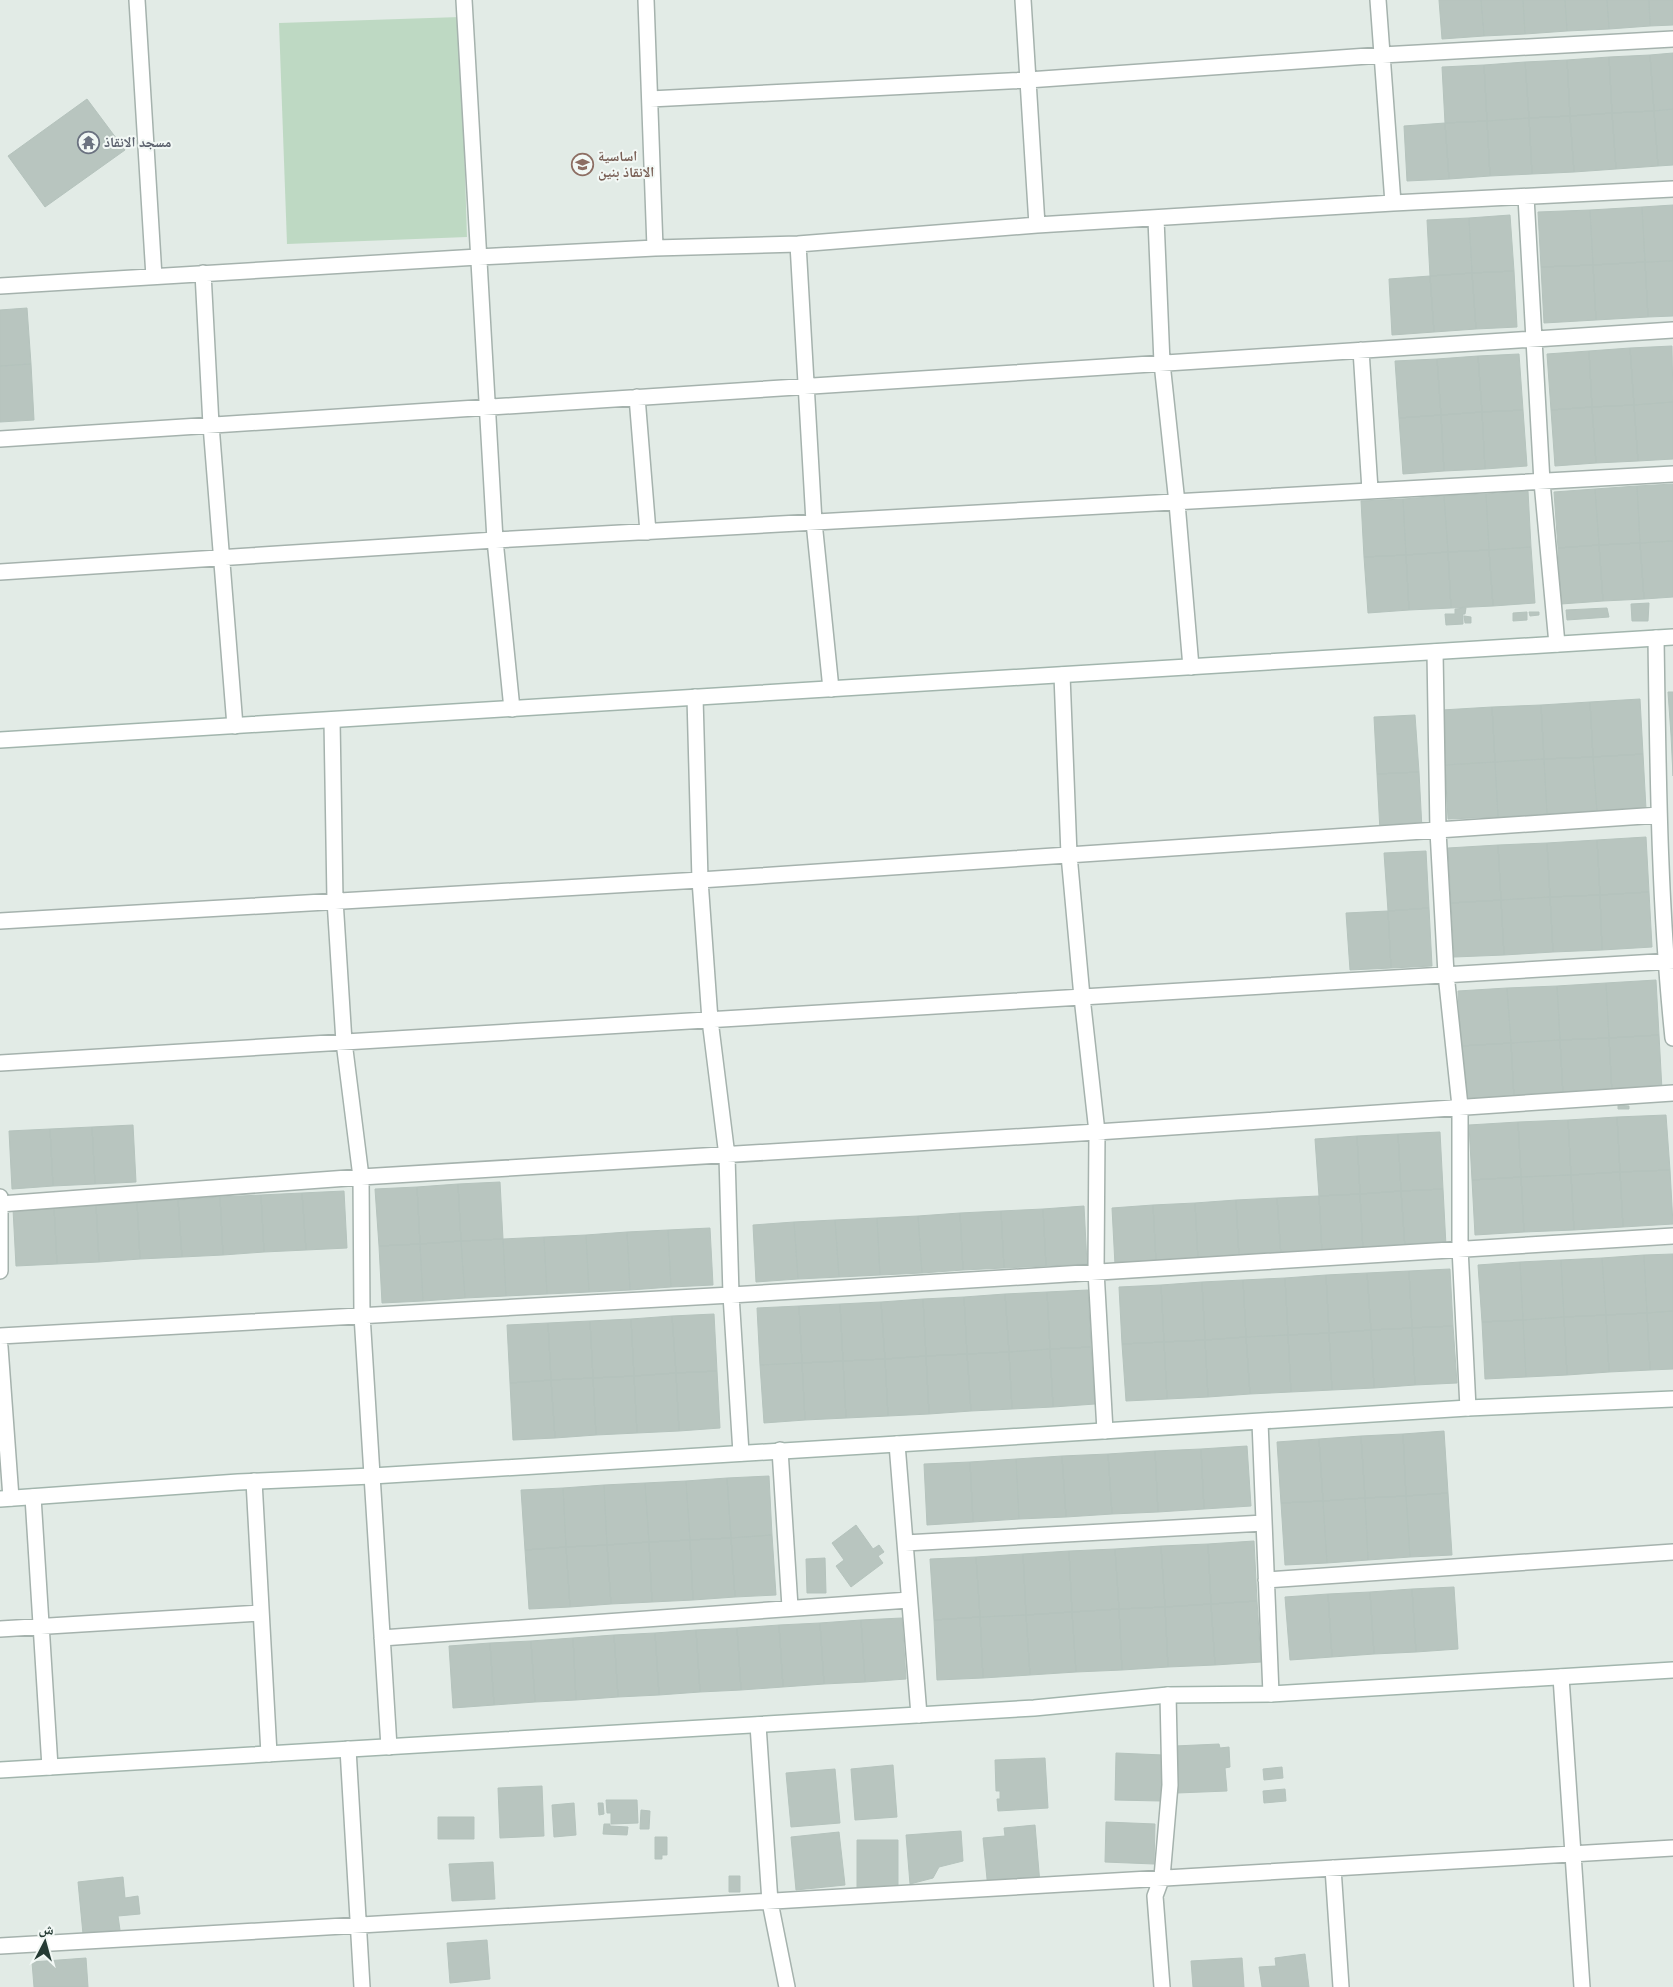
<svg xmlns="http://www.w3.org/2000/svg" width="1673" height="1987" font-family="Karla,'Noto Naskh Arabic',sans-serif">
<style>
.green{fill:#bed9c3}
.building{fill:#b8c5bf;stroke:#b5c3bd}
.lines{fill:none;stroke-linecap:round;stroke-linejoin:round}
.street-casing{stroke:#a5b2ad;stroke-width:18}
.secondary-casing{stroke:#a2b5ad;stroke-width:18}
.street{stroke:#fff;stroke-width:15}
.secondary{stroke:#fff;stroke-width:15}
.labels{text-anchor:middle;stroke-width:4;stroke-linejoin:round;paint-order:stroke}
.worship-label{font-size:14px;font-weight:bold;fill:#5b616d;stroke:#f2f8f5;text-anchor:start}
.education-label{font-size:14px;font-weight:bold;fill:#785e54;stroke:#f2f8f5;text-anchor:start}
</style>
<rect width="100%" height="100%" fill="#e2ebe6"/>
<path class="green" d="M460,17L467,237L287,244L279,23Z"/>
<path class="building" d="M1439,0H1481L1484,36L1442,39Z
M1481,0H1523L1525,34L1484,36Z
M1523,0H1565L1567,31L1525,34Z
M1565,0H1607L1609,29L1567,31Z
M1607,0H1649L1650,26L1609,29Z
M1649,0H1673V25L1650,26Z
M1673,53V109L1654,111L1650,55Z
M1650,55L1654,111L1612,113L1609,57Z
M1609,57L1612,113L1570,116L1567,60Z
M1567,60L1570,116L1529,118L1525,62Z
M1525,62L1529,118L1487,121L1484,65Z
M1484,65L1487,121L1445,123L1442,67Z
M87,99L125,150L45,207L8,156Z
M1673,109V165L1658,166L1654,111Z
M1654,111L1658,166L1616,169L1612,113Z
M1612,113L1616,169L1574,172L1570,116Z
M1570,116L1574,172L1532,174L1529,118Z
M1529,118L1532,174L1490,176L1487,121Z
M1487,121L1490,176L1449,179L1445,123Z
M1445,123L1449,179L1407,181L1404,126Z
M1673,205V261L1645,262L1642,207Z
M1642,207L1645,262L1593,265L1590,210Z
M1590,210L1593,265L1541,267L1538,212Z
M1510,215L1514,271L1472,273L1469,218Z
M1469,218L1472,273L1430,276L1427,220Z
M1673,261V316L1648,317L1645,262Z
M1645,262L1648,317L1596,320L1593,265Z
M1593,265L1596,320L1544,323L1541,267Z
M1514,271L1517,327L1476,329L1472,273Z
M1472,273L1476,329L1434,332L1430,276Z
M1430,276L1434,332L1392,335L1389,279Z
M27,308L31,364L0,366V310Z
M1672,346L1673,402L1634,405L1630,348Z
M1630,348L1634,405L1592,407L1589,351Z
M1589,351L1592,407L1551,410L1547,354Z
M1519,354L1523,410L1482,412L1478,356Z
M1478,356L1482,412L1441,415L1437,359Z
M1437,359L1441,415L1399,418L1395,361Z
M31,364L34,420L0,422V366Z
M1673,402V459L1638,461L1634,405Z
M1634,405L1638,461L1596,463L1592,407Z
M1592,407L1596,463L1555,466L1551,410Z
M1523,410L1527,466L1485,469L1482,412Z
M1482,412L1485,469L1444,471L1441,415Z
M1441,415L1444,471L1403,474L1399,418Z
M1673,484V541L1640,543L1637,486Z
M1637,486L1640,543L1599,545L1595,489Z
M1595,489L1599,545L1558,548L1554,492Z
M1528,491L1531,547L1489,550L1486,494Z
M1486,494L1489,550L1448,552L1444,496Z
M1444,496L1448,552L1406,555L1403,499Z
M1403,499L1406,555L1364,557L1361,501Z
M1673,541V597L1644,599L1640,543Z
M1640,543L1644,599L1603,601L1599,545Z
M1599,545L1603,601L1561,604L1558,548Z
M1531,547L1535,603L1493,606L1489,550Z
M1489,550L1493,606L1451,608L1448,552Z
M1448,552L1451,608L1409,610L1406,555Z
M1406,555L1409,610L1368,613L1364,557Z
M1649,603L1648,621H1632L1631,604Z
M1466,608L1465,614H1463V624L1446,625L1445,614H1455V609Z
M1607,608L1609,617L1567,620L1566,610Z
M1527,612V620L1513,621V613Z
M1529,612H1539V615L1530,616Z
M1464,616L1471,617V623H1465Z
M1668,692H1673V735H1671Z
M1640,699L1643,754L1593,757L1590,702Z
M1590,702L1593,757L1544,759L1541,705Z
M1541,705L1544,759L1495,762L1492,707Z
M1492,707L1495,762L1445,765L1442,710Z
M1415,715L1419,772L1377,774L1374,717Z
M1671,735H1673V776Z
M1643,754L1646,809L1597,812L1593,757Z
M1593,757L1597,812L1547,814L1544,759Z
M1544,759L1547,814L1498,817L1495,762Z
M1495,762L1498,817L1448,819L1445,765Z
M1419,772L1422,829L1380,831L1377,774Z
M1646,837L1649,892L1600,895L1597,840Z
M1597,840L1600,895L1550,897L1547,843Z
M1547,843L1550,897L1501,900L1498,845Z
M1498,845L1501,900L1451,903L1448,848Z
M1426,851L1429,908L1388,911L1384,853Z
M1649,892L1652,947L1602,950L1600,895Z
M1600,895L1602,950L1553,952L1550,897Z
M1550,897L1553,952L1504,955L1501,900Z
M1501,900L1504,955L1454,957L1451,903Z
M1429,908L1432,966L1391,968L1388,911Z
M1388,911L1391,968L1350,970L1346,913Z
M1656,980L1659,1035L1609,1038L1606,983Z
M1606,983L1609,1038L1560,1040L1557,986Z
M1557,986L1560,1040L1511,1043L1507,988Z
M1507,988L1511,1043L1461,1046L1458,991Z
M1659,1035L1662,1090L1612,1093L1609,1038Z
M1609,1038L1612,1093L1563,1095L1560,1040Z
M1560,1040L1563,1095L1514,1098L1511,1043Z
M1511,1043L1514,1098L1464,1100L1461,1046Z
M1618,1105L1629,1106V1109H1618Z
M1666,1115L1670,1170L1620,1172L1617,1117Z
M1617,1117L1620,1172L1571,1175L1568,1120Z
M1568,1120L1571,1175L1521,1177L1518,1122Z
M1518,1122L1521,1177L1472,1180L1469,1125Z
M133,1125L136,1182L95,1184L92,1127Z
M92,1127L95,1184L53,1186L50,1129Z
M50,1129L53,1186L12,1189L9,1131Z
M1440,1132L1443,1189L1401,1191L1398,1134Z
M1398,1134L1401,1191L1360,1194L1357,1136Z
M1357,1136L1360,1194L1319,1196L1315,1139Z
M1670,1170L1673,1224L1623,1227L1620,1172Z
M1620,1172L1623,1227L1574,1230L1571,1175Z
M1571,1175L1574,1230L1524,1232L1521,1177Z
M1521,1177L1524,1232L1475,1235L1472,1180Z
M500,1182L503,1239L461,1241L458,1184Z
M458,1184L461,1241L420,1244L417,1187Z
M417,1187L420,1244L379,1246L375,1189Z
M1443,1189L1446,1246L1405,1248L1401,1191Z
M344,1191L347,1248L306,1250L302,1193Z
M1401,1191L1405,1248L1363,1251L1360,1194Z
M302,1193L306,1250L264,1252L261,1195Z
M1360,1194L1363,1251L1322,1253L1319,1196Z
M261,1195L264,1252L223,1255L220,1197Z
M1319,1196L1322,1253L1281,1256L1277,1198Z
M220,1197L223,1255L182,1257L178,1200Z
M1277,1198L1281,1256L1239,1258L1236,1200Z
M178,1200L182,1257L140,1259L137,1202Z
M1236,1200L1239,1258L1198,1260L1195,1203Z
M137,1202L140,1259L99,1262L96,1204Z
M1195,1203L1198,1260L1156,1262L1153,1205Z
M96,1204L99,1262L57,1264L54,1207Z
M1153,1205L1156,1262L1115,1265L1112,1208Z
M1084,1206L1087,1264L1046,1266L1043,1209Z
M54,1207L57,1264L16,1266L13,1209Z
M1043,1209L1046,1266L1004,1268L1001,1211Z
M1001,1211L1004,1268L963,1270L960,1213Z
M960,1213L963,1270L922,1273L918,1216Z
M918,1216L922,1273L880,1275L877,1218Z
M877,1218L880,1275L839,1277L835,1220Z
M835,1220L839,1277L798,1279L794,1222Z
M794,1222L798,1279L756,1282L753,1225Z
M710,1228L713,1285L671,1287L668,1230Z
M668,1230L671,1287L630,1290L627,1232Z
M627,1232L630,1290L589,1292L586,1235Z
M586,1235L589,1292L547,1294L544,1237Z
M544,1237L547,1294L506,1296L503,1239Z
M503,1239L506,1296L465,1298L461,1241Z
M461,1241L465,1298L423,1301L420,1244Z
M420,1244L423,1301L382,1303L379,1246Z
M1673,1254V1311L1647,1313L1644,1255Z
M1644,1255L1647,1313L1606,1315L1602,1258Z
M1602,1258L1606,1315L1564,1317L1561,1260Z
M1561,1260L1564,1317L1523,1320L1520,1262Z
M1520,1262L1523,1320L1482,1322L1478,1265Z
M1450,1269L1453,1326L1412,1328L1409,1271Z
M1409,1271L1412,1328L1371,1330L1367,1273Z
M1367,1273L1371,1330L1329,1333L1326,1275Z
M1326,1275L1329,1333L1288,1335L1285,1278Z
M1285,1278L1288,1335L1246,1337L1243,1280Z
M1243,1280L1246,1337L1205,1340L1202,1282Z
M1202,1282L1205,1340L1164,1342L1161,1285Z
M1161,1285L1164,1342L1122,1344L1119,1287Z
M1088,1290L1091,1347L1050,1349L1047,1292Z
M1047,1292L1050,1349L1009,1352L1005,1294Z
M1005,1294L1009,1352L967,1354L964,1297Z
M964,1297L967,1354L926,1356L923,1299Z
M923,1299L926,1356L885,1359L881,1302Z
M881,1302L885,1359L843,1361L840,1304Z
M840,1304L843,1361L802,1363L799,1306Z
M799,1306L802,1363L760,1365L757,1308Z
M1673,1311V1369L1650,1370L1647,1313Z
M1647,1313L1650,1370L1609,1372L1606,1315Z
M714,1314L717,1371L676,1373L672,1316Z
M1606,1315L1609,1372L1567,1375L1564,1317Z
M672,1316L676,1373L634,1376L631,1319Z
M1564,1317L1567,1375L1526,1377L1523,1320Z
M631,1319L634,1376L593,1378L590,1321Z
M1523,1320L1526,1377L1485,1379L1482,1322Z
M590,1321L593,1378L551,1380L548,1323Z
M548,1323L551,1380L510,1383L507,1325Z
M1453,1326L1457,1383L1415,1385L1412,1328Z
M1412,1328L1415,1385L1374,1388L1371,1330Z
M1371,1330L1374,1388L1332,1390L1329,1333Z
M1329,1333L1332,1390L1291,1392L1288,1335Z
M1288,1335L1291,1392L1250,1394L1246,1337Z
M1246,1337L1250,1394L1208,1397L1205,1340Z
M1205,1340L1208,1397L1167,1399L1164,1342Z
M1164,1342L1167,1399L1126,1401L1122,1344Z
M1091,1347L1095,1404L1053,1407L1050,1349Z
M1050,1349L1053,1407L1012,1409L1009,1352Z
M1009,1352L1012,1409L971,1411L967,1354Z
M967,1354L971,1411L929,1414L926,1356Z
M926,1356L929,1414L888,1416L885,1359Z
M885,1359L888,1416L846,1418L843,1361Z
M843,1361L846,1418L805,1420L802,1363Z
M802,1363L805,1420L764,1423L760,1365Z
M717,1371L720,1428L679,1431L676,1373Z
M676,1373L679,1431L637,1433L634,1376Z
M634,1376L637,1433L596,1435L593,1378Z
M593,1378L596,1435L555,1438L551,1380Z
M551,1380L555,1438L513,1440L510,1383Z
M1444,1431L1448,1493L1406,1496L1403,1434Z
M1403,1434L1406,1496L1365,1498L1361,1436Z
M1361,1436L1365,1498L1323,1501L1319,1439Z
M1319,1439L1323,1501L1281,1503L1277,1442Z
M1247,1446L1251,1506L1204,1509L1201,1449Z
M1201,1449L1204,1509L1158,1512L1155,1451Z
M1155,1451L1158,1512L1112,1514L1108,1454Z
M1108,1454L1112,1514L1066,1517L1062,1456Z
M1062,1456L1066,1517L1019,1519L1016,1459Z
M1016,1459L1019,1519L973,1522L970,1462Z
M970,1462L973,1522L927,1525L924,1464Z
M769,1476L772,1535L731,1538L727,1478Z
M727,1478L731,1538L690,1540L686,1481Z
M686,1481L690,1540L649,1542L645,1483Z
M645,1483L649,1542L607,1545L604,1485Z
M604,1485L607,1545L566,1547L563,1488Z
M563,1488L566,1547L525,1550L521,1490Z
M1448,1493L1452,1555L1410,1557L1406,1496Z
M1406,1496L1410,1557L1368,1560L1365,1498Z
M1365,1498L1368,1560L1327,1563L1323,1501Z
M1323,1501L1327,1563L1285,1565L1281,1503Z
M856,1525L873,1549L879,1545L884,1552L878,1556L883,1563L851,1587L836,1566L844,1560L832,1543Z
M772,1535L776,1595L735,1597L731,1538Z
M731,1538L735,1597L693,1600L690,1540Z
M690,1540L693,1600L652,1602L649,1542Z
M1254,1541L1257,1601L1211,1604L1208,1544Z
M649,1542L652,1602L611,1604L607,1545Z
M1208,1544L1211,1604L1165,1607L1161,1546Z
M607,1545L611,1604L570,1607L566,1547Z
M1161,1546L1165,1607L1119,1609L1115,1549Z
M566,1547L570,1607L529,1609L525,1550Z
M1115,1549L1119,1609L1072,1612L1069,1551Z
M1069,1551L1072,1612L1026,1615L1023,1554Z
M1023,1554L1026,1615L980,1617L976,1557Z
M976,1557L980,1617L934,1620L930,1559Z
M825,1558L826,1593H807L806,1559Z
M1454,1587L1458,1649L1416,1652L1412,1589Z
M1412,1589L1416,1652L1374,1654L1370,1592Z
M1370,1592L1374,1654L1332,1657L1328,1594Z
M1328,1594L1332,1657L1290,1660L1285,1597Z
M1257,1601L1261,1662L1215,1665L1211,1604Z
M1211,1604L1215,1665L1168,1667L1165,1607Z
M1165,1607L1168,1667L1122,1670L1119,1609Z
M1119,1609L1122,1670L1076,1672L1072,1612Z
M1072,1612L1076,1672L1030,1675L1026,1615Z
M1026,1615L1030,1675L983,1678L980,1617Z
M980,1617L983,1678L937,1680L934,1620Z
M902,1618L906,1679L865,1682L861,1620Z
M861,1620L865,1682L824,1684L820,1623Z
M820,1623L824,1684L783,1687L779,1625Z
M779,1625L783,1687L741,1690L737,1628Z
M737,1628L741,1690L700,1692L696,1630Z
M696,1630L700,1692L659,1695L655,1633Z
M655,1633L659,1695L618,1697L614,1635Z
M614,1635L618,1697L576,1700L573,1638Z
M573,1638L576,1700L535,1702L531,1641Z
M531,1641L535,1702L494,1705L490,1643Z
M490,1643L494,1705L453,1708L449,1646Z
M1219,1744L1220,1748L1229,1747L1230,1767L1225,1768L1227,1791L1177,1793L1175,1746Z
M1116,1753L1163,1755L1161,1801L1115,1800Z
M1045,1758L1048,1808L998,1811L997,1799H1000V1791H996L995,1760Z
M893,1765L897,1817L855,1820L851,1769Z
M1282,1767L1283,1778L1264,1780L1263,1769Z
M835,1769L840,1823L791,1827L786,1773Z
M542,1786L544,1836L500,1838L498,1788Z
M1285,1789L1286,1801L1264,1803L1263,1791Z
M606,1800H637L638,1823L611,1824V1813H607Z
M574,1803L576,1835L554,1837L552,1805Z
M598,1803H603L604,1814L599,1815Z
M641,1810L650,1811L649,1829H640Z
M438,1817H474V1839H438Z
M1106,1822L1155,1824L1154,1864L1105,1862Z
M604,1824H610V1826L628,1827L627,1835L603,1834Z
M1035,1825L1040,1884L988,1889L983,1838L1005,1836L1004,1828Z
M961,1831L963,1861L939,1867L933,1878L910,1884L906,1835Z
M839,1832L845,1885L796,1890L791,1837Z
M655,1837H667V1855H662V1859H655Z
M857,1840H898V1893H857Z
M493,1862L495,1899L452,1901L449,1864Z
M729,1876H740V1892H729Z
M123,1877L125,1898L138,1896L140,1914L118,1916L120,1930L83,1934L78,1882Z
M487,1940L490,1979L450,1983L447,1943Z
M1305,1954L1309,1987H1262L1259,1967L1276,1966L1275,1958Z
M86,1958L88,1987H34L32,1962Z
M1242,1958L1244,1987H1193L1191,1961Z"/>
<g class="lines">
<defs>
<path id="street" d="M137,0L154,277
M464,0L495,540L512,709
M646,0L655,248
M1023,0L1037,225
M1378,0L1393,203
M650,99L1028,80L1382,55L1673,39
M1526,197L1542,482L1557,644
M1156,219L1162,363L1177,503L1191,667
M798,244L814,522L831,689
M203,273L211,425L235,726
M0,286L478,257L655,248L798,244L1037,225L1393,203L1673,189
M1361,350L1370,490
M637,397L648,532
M0,439L1673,330
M0,572L495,540L1673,474
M1656,638C1658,772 1659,905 1673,1038
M1435,652L1438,831L1446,974L1460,1106V1248L1468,1408
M1062,675L1069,855L1082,997L1097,1132L1096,1271L1105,1431
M695,697L700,880L710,1020L727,1156L731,1295L741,1453
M332,720L335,900L344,1042L361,1177L362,1315L389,1747
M0,921L700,880L1659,815
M0,1063L1673,961
M0,1197V1271
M0,1204L361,1177L1097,1132L1673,1093
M0,1336L731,1295L1673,1236
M0,1347L11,1498
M1260,1422L1271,1694
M897,1444L919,1715
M780,1450L790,1607
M254,1481L269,1754
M33,1497L50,1767
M905,1543L1264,1523
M1266,1580L1673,1552
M0,1629L260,1613
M382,1638L909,1600
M1561,1677L1582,1987
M758,1725L770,1902L787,1987
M348,1749L362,1987
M1333,1868L1341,1987
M0,1946C558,1913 1115,1882 1673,1848
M1162,1987L1155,1896L1162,1877L1170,1785L1168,1695"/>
<path id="secondary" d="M0,740L1673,637
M0,1499L238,1482L372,1476L897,1444L1468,1408L1673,1399
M0,1770L1034,1708L1168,1695L1271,1694L1673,1670"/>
</defs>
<use href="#street" class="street-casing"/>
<use href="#secondary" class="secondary-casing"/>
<use href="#street" class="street"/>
<use href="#secondary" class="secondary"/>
</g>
<defs>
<symbol id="temple-ring" viewBox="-11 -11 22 22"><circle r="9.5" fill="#f2f8f5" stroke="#6b7280" stroke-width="1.5"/><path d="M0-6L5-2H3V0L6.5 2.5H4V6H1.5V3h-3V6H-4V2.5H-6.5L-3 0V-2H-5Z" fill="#6b7280"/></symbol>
<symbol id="school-ring" viewBox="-11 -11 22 22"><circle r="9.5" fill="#f2f8f5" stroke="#8d6e63" stroke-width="1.5"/><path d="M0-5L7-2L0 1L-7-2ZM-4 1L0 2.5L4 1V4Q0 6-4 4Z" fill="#8d6e63"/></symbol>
</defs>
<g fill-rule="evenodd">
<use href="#temple-ring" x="76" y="130" width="25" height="25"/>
<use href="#school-ring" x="570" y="152" width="25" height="25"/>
</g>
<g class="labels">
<g class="worship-label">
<text x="104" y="147">مسجد الانقاذ</text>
</g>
<g class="education-label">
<text x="598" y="161">اساسية<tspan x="598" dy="16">الانقاذ بنين</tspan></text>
</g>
</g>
<g transform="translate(45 1942) rotate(6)" stroke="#f2f8f5" stroke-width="4" paint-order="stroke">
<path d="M0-4L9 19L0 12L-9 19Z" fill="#243a33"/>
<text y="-8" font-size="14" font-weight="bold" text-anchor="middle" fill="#243a33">ش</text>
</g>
</svg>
